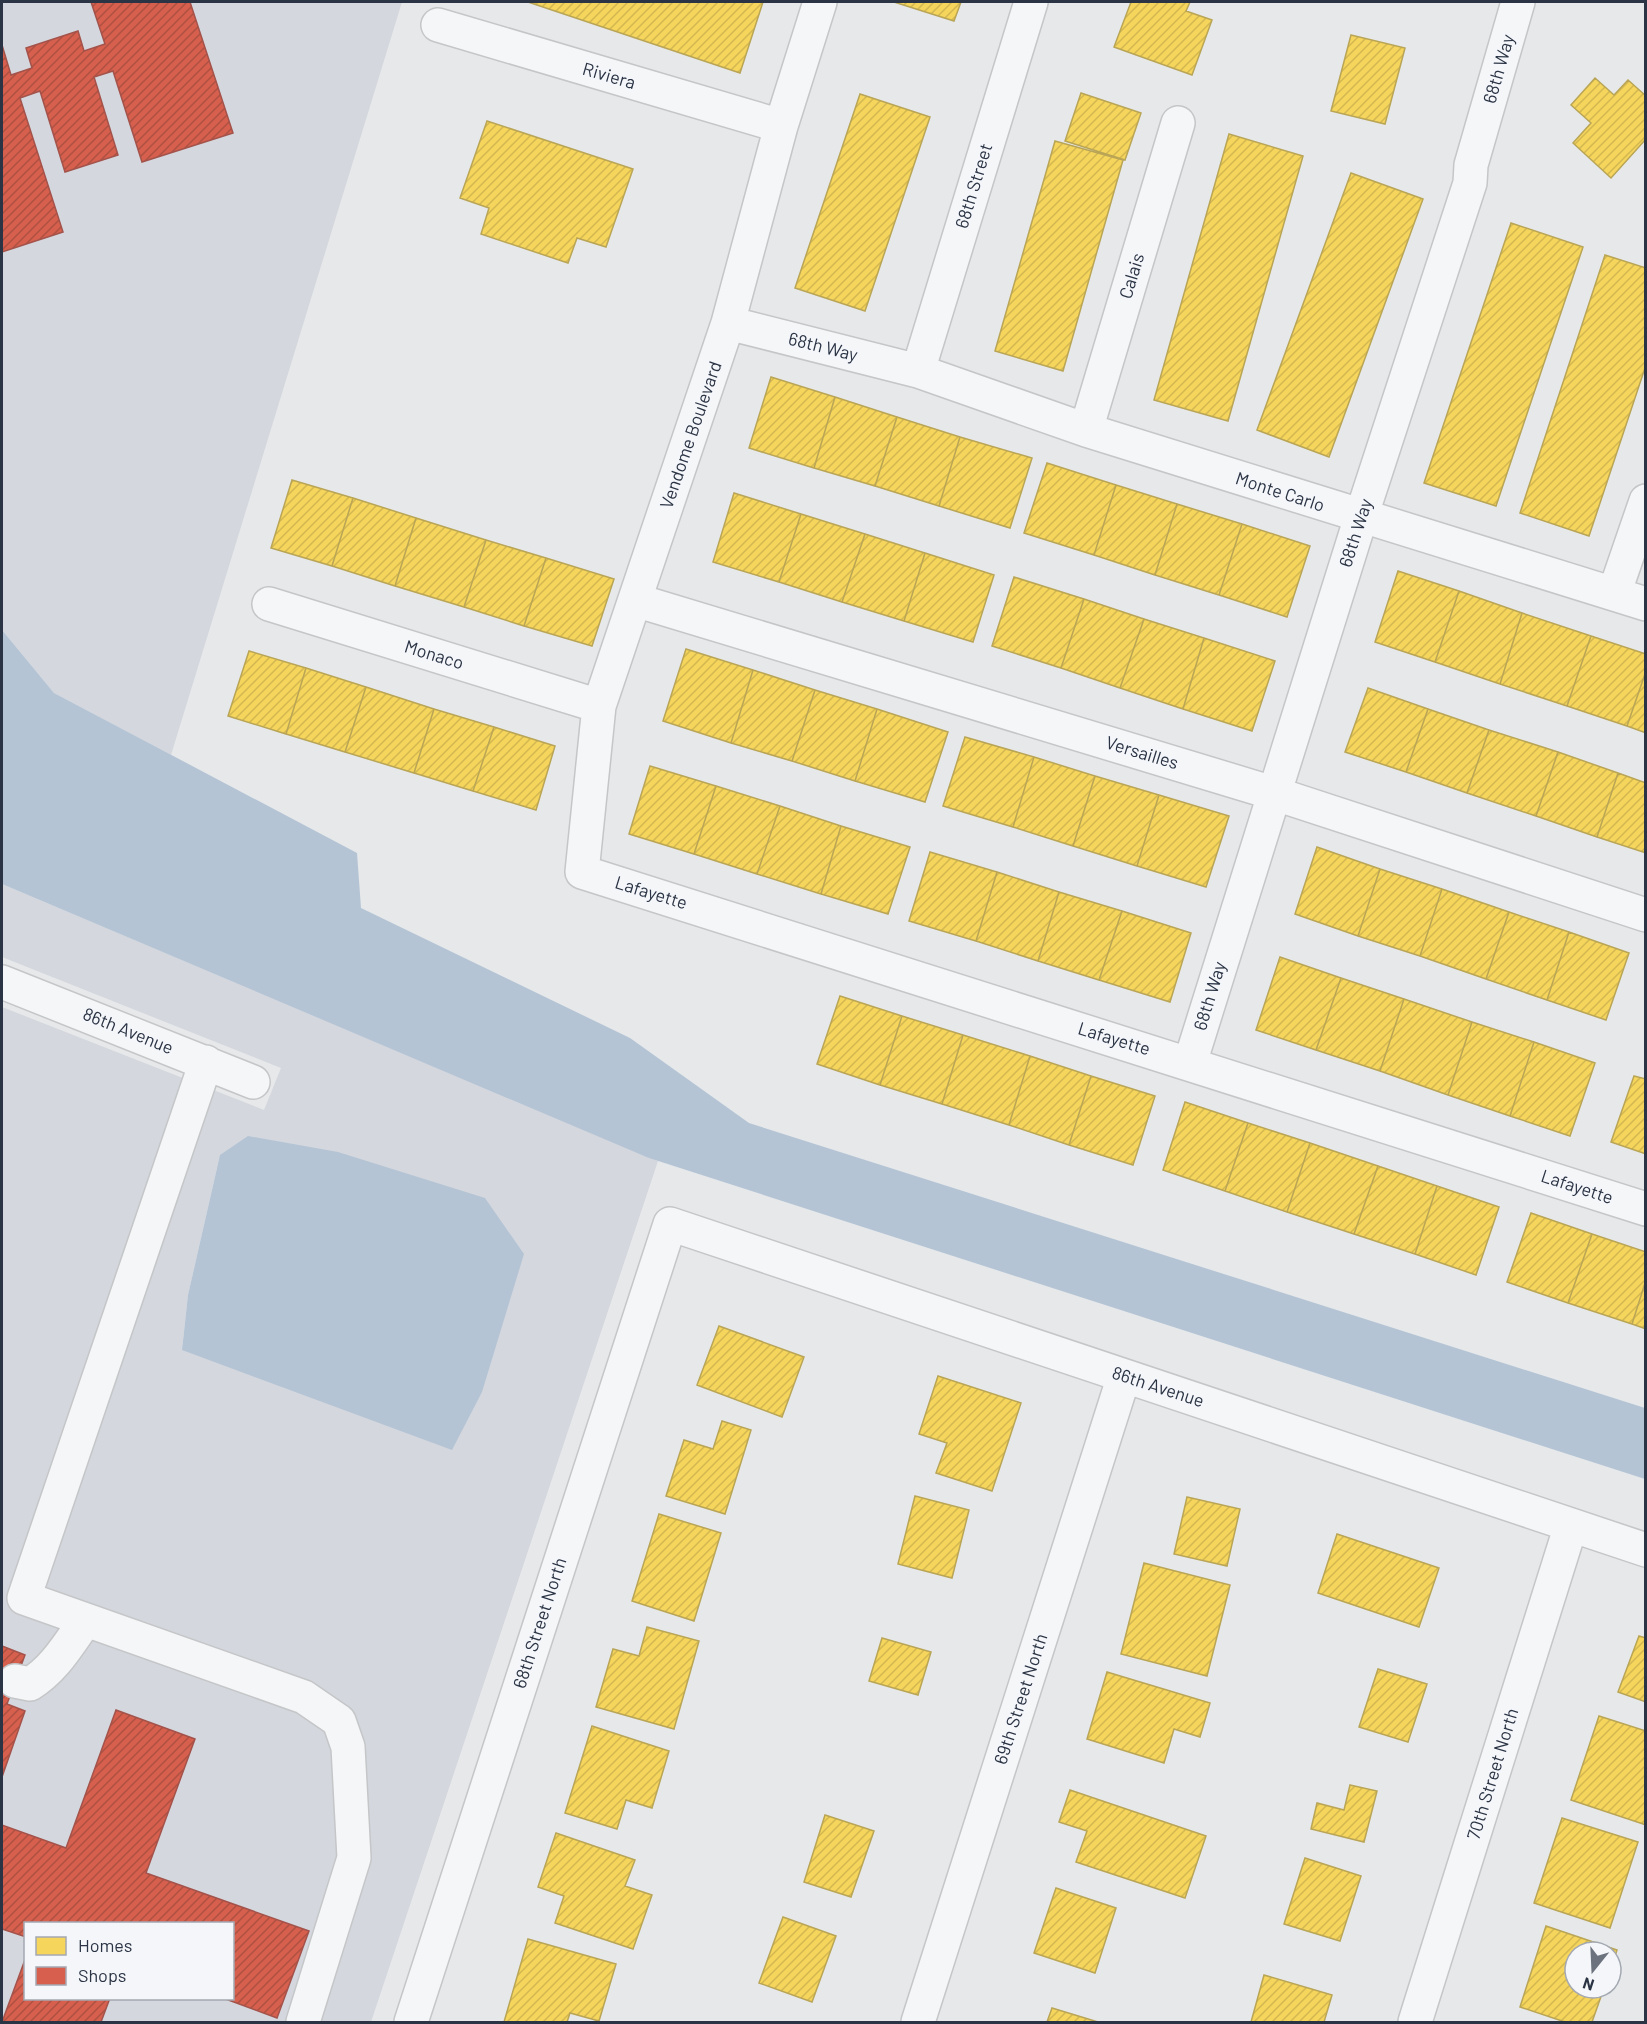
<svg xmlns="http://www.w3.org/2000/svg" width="1647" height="2024" font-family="Barlow,sans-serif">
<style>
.built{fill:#d4d7dd;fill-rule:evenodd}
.water{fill:#b4c4d5}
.homes{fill:url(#homes-hatch);stroke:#b9a555;stroke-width:1.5}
.shops{fill:url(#shops-hatch);stroke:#a3534b;stroke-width:1.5}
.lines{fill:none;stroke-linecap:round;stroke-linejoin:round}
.minor-casing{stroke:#c4c6c8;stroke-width:36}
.minor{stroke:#f5f6f7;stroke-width:33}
.labels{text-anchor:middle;stroke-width:6;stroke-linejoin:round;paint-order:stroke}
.street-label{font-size:18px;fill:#2b3445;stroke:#f4f6f9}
</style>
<defs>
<pattern id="homes-hatch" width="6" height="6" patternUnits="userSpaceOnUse" patternTransform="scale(1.5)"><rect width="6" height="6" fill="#f6d55c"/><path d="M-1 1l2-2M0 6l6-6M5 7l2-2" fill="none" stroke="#d3b751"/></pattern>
<pattern id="shops-hatch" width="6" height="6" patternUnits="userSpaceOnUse" patternTransform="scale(1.5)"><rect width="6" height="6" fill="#d6604d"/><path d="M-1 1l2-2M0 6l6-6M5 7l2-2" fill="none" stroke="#ae5042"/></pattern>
</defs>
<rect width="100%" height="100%" fill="#e6e8ea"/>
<path class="built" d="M2,2H402L171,755L54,693L2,630Z
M2,884L658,1161L371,2022H2V1007L264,1110L281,1068L2,957ZM220,1155L182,1349L188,1295ZM26,1924H232V1998H26Z"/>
<path class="water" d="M2,630L54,693L357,853L361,908L630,1038L749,1123L1645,1408V1479L649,1158L2,884Z
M248,1136L338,1152L485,1198L524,1254L482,1392L452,1450L182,1350L188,1295L220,1155Z"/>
<path class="homes" d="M528,2H763L740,73Z
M894,2H961L954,21Z
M1131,2H1190L1186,11L1212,20L1192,75L1114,47Z
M1351,35L1405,48L1385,124L1331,111Z
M1595,78L1614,95L1628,80L1646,96V139L1611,178L1573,143L1591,123L1571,105Z
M1081,93L1141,113L1125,160L1065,141Z
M860,94L930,117L865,311L795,288Z
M487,121L633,169L606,247L577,238L568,263L481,234L489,208L460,198Z
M1229,134L1303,156L1228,421L1154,400Z
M1055,141L1123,160L1063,371L995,351Z
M1351,173L1423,199L1329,457L1257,430Z
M1511,223L1583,247L1496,506L1424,483Z
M1605,255L1646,268V365L1589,536L1520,513Z
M771,377L835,397L814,468L749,448Z
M835,397L897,417L875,486L814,468Z
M897,417L960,437L939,506L875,486Z
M960,437L1032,458L1010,528L939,506Z
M1047,463L1116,485L1094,555L1024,533Z
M292,480L353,498L332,566L271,548Z
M1116,485L1177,504L1155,575L1094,555Z
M734,493L801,514L779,582L713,562Z
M353,498L416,518L395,586L332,566Z
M1177,504L1242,524L1219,595L1155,575Z
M801,514L865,534L842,602L779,582Z
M416,518L486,540L464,607L395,586Z
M1242,524L1310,546L1287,617L1219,595Z
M865,534L925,553L904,621L842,602Z
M486,540L546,558L524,626L464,607Z
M925,553L994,575L973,642L904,621Z
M546,558L614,579L592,646L524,626Z
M1398,571L1459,591L1435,662L1375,642Z
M1014,577L1084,599L1061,668L992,646Z
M1459,591L1522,613L1500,684L1435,662Z
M1084,599L1144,619L1120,688L1061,668Z
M1522,613L1591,636L1567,706L1500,684Z
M1144,619L1204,638L1183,709L1120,688Z
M1591,636L1646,654V671L1627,726L1567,706Z
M1204,638L1275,661L1252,731L1183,709Z
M686,649L753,670L731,743L663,721Z
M249,651L306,668L286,734L228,716Z
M306,668L366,687L345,752L286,734Z
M753,670L815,690L792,761L731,743Z
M1646,671V733L1627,726Z
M366,687L434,709L414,773L345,752Z
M1368,688L1428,709L1406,772L1345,752Z
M815,690L877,709L855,781L792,761Z
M434,709L494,727L473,791L414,773Z
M877,709L948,732L925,802L855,781Z
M1428,709L1489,730L1467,793L1406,772Z
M494,727L555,746L536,810L473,791Z
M1489,730L1558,752L1536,816L1467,793Z
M965,737L1034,757L1013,827L943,806Z
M1558,752L1618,773L1597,837L1536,816Z
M1034,757L1095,776L1073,846L1013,827Z
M650,766L716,786L694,854L629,834Z
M1618,773L1646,783V853L1597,837Z
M1095,776L1159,795L1137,866L1073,846Z
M716,786L780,806L757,874L694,854Z
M1159,795L1229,816L1206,887L1137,866Z
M780,806L841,826L821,894L757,874Z
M841,826L910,847L888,914L821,894Z
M1317,847L1380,869L1358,936L1295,914Z
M930,852L997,872L976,941L909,921Z
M1380,869L1442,889L1420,956L1358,936Z
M997,872L1059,892L1038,961L976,941Z
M1442,889L1509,912L1486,979L1420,956Z
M1059,892L1122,911L1099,980L1038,961Z
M1122,911L1191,933L1170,1002L1099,980Z
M1509,912L1569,932L1547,1000L1486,979Z
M1569,932L1629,953L1606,1020L1547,1000Z
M1280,957L1341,978L1316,1050L1256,1030Z
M1341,978L1404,999L1380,1071L1316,1050Z
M840,996L902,1016L880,1085L817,1064Z
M1404,999L1472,1022L1448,1095L1380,1071Z
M902,1016L963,1035L942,1104L880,1085Z
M1472,1022L1534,1042L1510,1116L1448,1095Z
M963,1035L1030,1056L1009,1125L942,1104Z
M1534,1042L1595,1063L1570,1136L1510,1116Z
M1030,1056L1091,1076L1069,1145L1009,1125Z
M1091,1076L1155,1096L1133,1165L1069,1145Z
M1634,1076L1646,1079V1154L1611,1142Z
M1185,1102L1248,1123L1225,1191L1163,1170Z
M1248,1123L1310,1143L1287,1212L1225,1191Z
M1310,1143L1378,1166L1354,1234L1287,1212Z
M1378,1166L1437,1186L1415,1254L1354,1234Z
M1437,1186L1499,1207L1476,1275L1415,1254Z
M1531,1213L1592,1234L1568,1303L1507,1282Z
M1592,1234L1646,1252V1280L1632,1324L1568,1303Z
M1646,1280V1329L1632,1324Z
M719,1326L804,1357L782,1417L697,1385Z
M938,1376L1021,1403L992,1491L936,1473L947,1443L919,1434Z
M722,1421L751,1430L725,1514L666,1496L684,1440L713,1449Z
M915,1496L969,1510L952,1578L898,1564Z
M1187,1497L1240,1509L1227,1566L1174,1554Z
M659,1514L721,1533L694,1621L632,1601Z
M1337,1534L1439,1568L1419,1627L1318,1593Z
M1144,1563L1230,1585L1207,1676L1121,1654Z
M647,1627L699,1641L674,1729L596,1707L613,1649L639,1656Z
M1639,1636L1646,1638V1702L1618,1692Z
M882,1638L931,1652L918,1695L869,1681Z
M1378,1669L1427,1684L1408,1742L1359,1727Z
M1107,1672L1210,1703L1200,1737L1174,1729L1164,1763L1087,1739Z
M1599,1716L1646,1731V1825L1571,1800Z
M592,1726L669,1751L652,1808L626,1800L617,1829L565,1813Z
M1350,1785L1377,1791L1364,1842L1311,1829L1317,1803L1344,1810Z
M1070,1790L1206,1836L1185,1898L1076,1862L1087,1831L1059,1822Z
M825,1815L874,1831L851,1897L804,1882Z
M1562,1818L1638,1842L1610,1928L1534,1903Z
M556,1833L635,1860L625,1886L652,1895L633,1949L555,1923L564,1896L538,1887Z
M1305,1858L1361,1876L1340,1941L1284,1924Z
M1056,1888L1116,1908L1095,1973L1034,1953Z
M783,1917L836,1936L812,2002L759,1983Z
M1546,1926L1617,1950L1611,1968V1952H1575V1988H1604L1592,2022H1565L1520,2007Z
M528,1939L616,1964L599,2021L570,2013L567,2022H504Z
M1264,1975L1332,1995L1324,2022H1251Z
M1052,2008L1098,2022H1047Z"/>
<path class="shops" d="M91,2H190L233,133L142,162L113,71L94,77L118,155L65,172L40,91L20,98L63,232L2,252V45L11,75L32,68L26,48L78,31L84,51L105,44Z
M2,1646L25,1655L7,1704L25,1711L2,1777Z
M116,1710L195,1739L146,1873L309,1931L277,2018L223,1998H232V1924H26V1937L2,1929V1825L66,1848Z
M26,1957V1998H110L101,2022H2Z"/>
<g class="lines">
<defs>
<path id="minor" d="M820,2L781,126L728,323L599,706L582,872L1646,1209
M438,25L781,126
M728,323L918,371L1086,430L1646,604
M918,371L1031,2
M1086,430L1178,123
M1614,594L1646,501
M635,600L1273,793L1646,915
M269,604L599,706
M2,982L253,1082
M206,1062L24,1598L304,1697L339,1721L348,1747L354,1858L303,2022
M1190,1063L1361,517L1470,183L1471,165L1518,2
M15,1681L30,1684C55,1669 69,1643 86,1620
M411,2022L670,1224L1646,1550
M918,2022L1124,1376
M1415,2022L1571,1525"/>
</defs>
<use href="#minor" class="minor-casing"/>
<use href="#minor" class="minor"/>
</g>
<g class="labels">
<g class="street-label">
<text transform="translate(1499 69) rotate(-74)" y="6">68th Way</text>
<text transform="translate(609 76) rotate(16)" y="6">Riviera</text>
<text transform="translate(974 186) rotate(-73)" y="6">68th Street</text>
<text transform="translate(1132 276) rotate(-73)" y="6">Calais</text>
<text transform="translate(823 347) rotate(14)" y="6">68th Way</text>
<text transform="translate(691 435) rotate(-71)" y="6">Vendome Boulevard</text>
<text transform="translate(1280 492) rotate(18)" y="6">Monte Carlo</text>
<text transform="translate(1356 533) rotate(-72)" y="6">68th Way</text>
<text transform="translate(434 655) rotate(17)" y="6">Monaco</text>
<text transform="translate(1142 753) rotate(17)" y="6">Versailles</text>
<text transform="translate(651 893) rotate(17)" y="6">Lafayette</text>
<text transform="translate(1210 996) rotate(-73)" y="6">68th Way</text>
<text transform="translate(128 1031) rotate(22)" y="6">86th Avenue</text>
<text transform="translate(1114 1039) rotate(17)" y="6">Lafayette</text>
<text transform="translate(1577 1187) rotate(18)" y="6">Lafayette</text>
<text transform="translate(1158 1387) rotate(18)" y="6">86th Avenue</text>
<text transform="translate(540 1623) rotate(-72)" y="6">68th Street North</text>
<text transform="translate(1021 1699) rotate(-72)" y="6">69th Street North</text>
<text transform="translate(1493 1774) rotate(-73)" y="6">70th Street North</text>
</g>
</g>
<rect width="1647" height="2024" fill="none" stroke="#2b3445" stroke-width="6"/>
<rect x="24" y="1922" width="210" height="78" fill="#f4f6f9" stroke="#a4a8b1" stroke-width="1.5"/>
<rect x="36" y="1937" width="30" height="18" fill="#f6d55c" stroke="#a4a8b1" stroke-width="1.5"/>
<text x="78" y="1952" font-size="18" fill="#2b3445">Homes</text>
<rect x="36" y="1967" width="30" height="18" fill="#d6604d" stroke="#a4a8b1" stroke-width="1.5"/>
<text x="78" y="1982" font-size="18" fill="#2b3445">Shops</text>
<g transform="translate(1593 1970) rotate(198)"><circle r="28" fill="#f4f6f9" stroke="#a4a8b1" stroke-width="1.5"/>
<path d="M0-4.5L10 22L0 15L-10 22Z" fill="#6c737f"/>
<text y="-9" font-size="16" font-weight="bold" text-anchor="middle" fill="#2b3445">N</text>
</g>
</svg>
